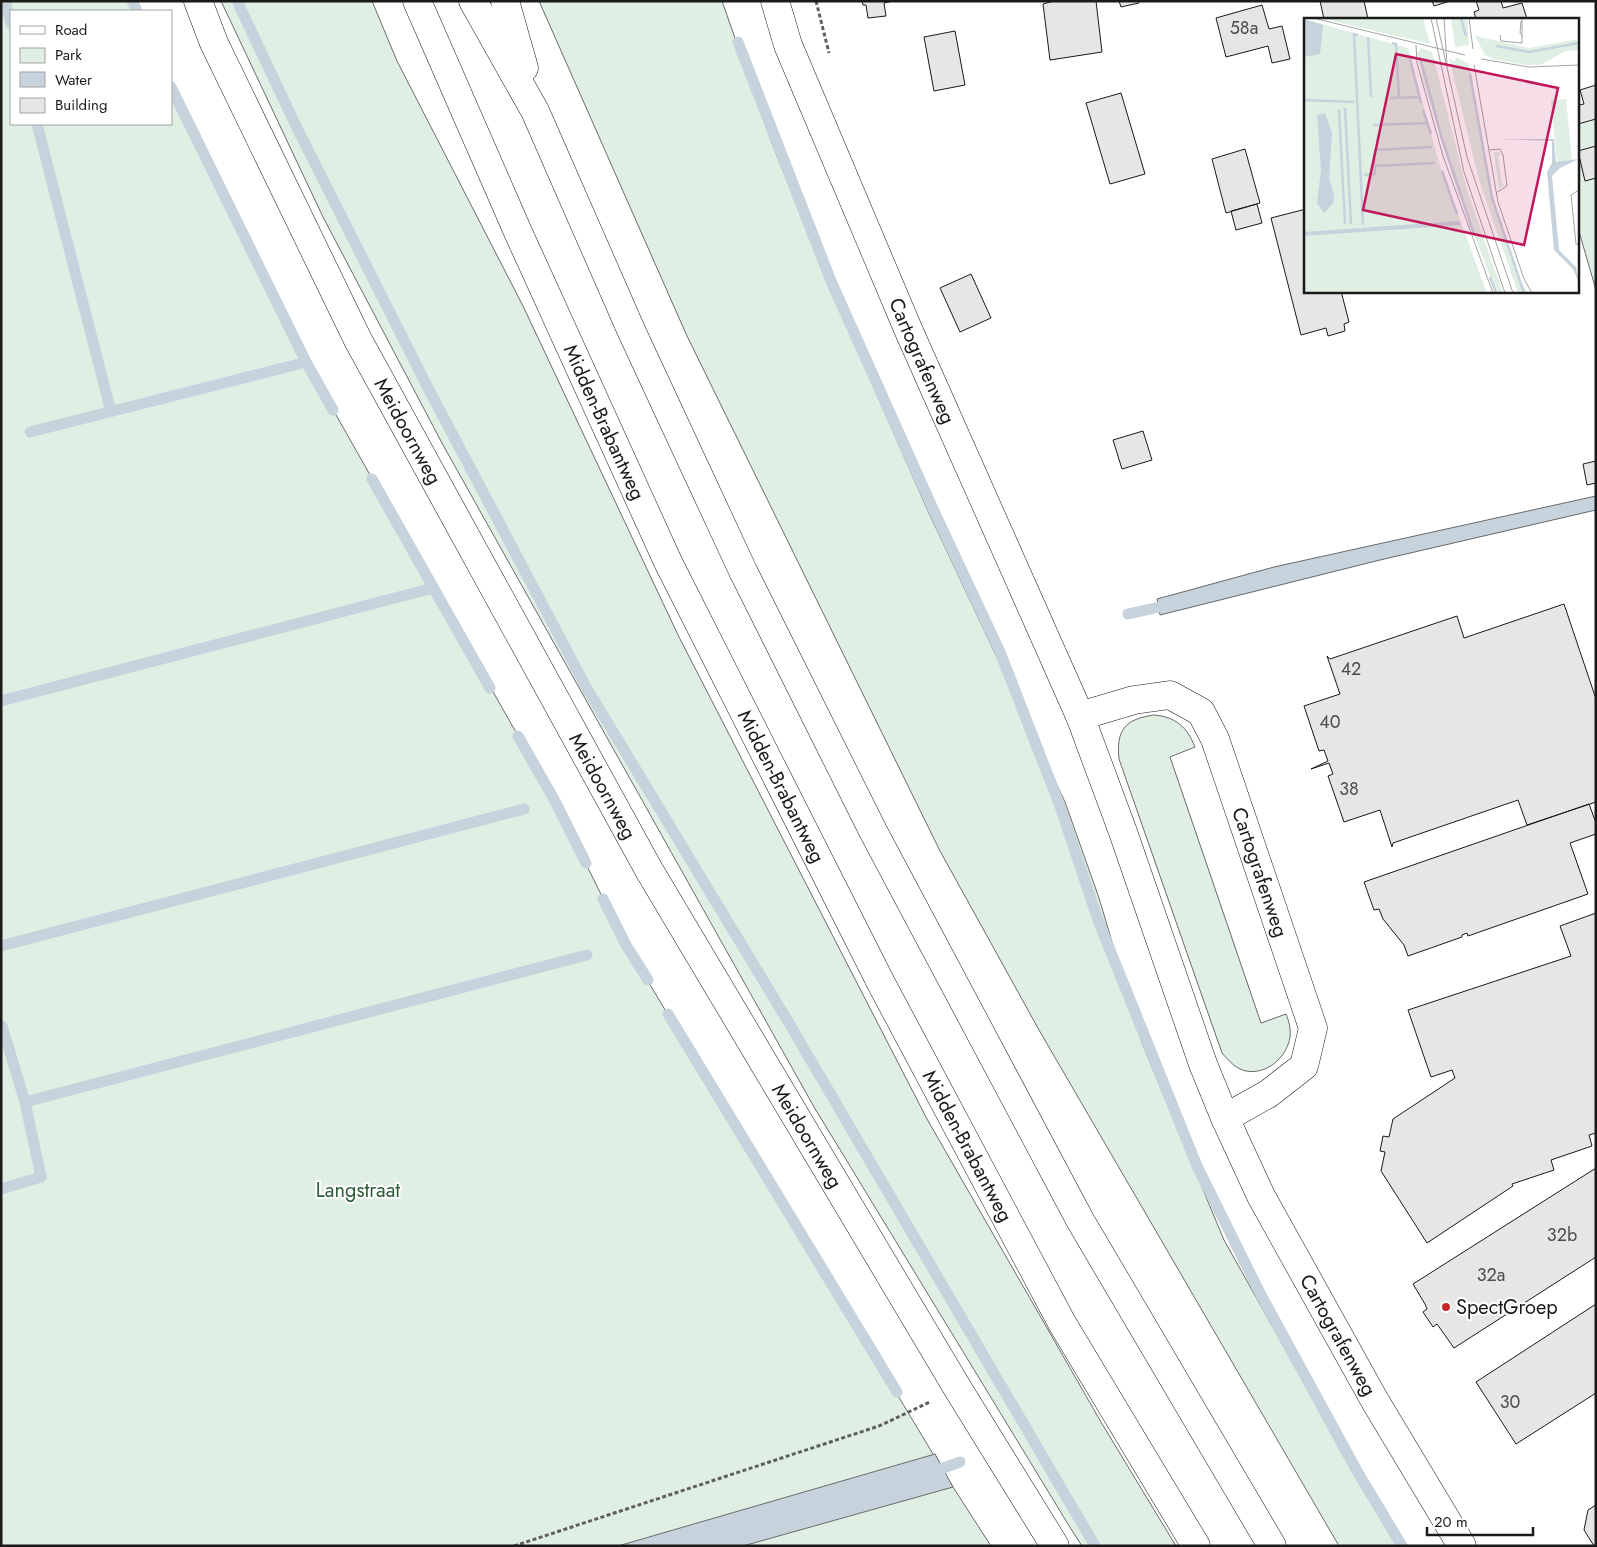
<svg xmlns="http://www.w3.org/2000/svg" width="1597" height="1547" font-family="Jost,sans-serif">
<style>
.green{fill:#e0efe3;stroke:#6a6a6a}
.water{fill:#c6d2dc;stroke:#6a6a6a}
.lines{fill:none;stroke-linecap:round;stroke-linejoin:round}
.stream{stroke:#c6d2dc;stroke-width:11}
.building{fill:#e6e6e6;stroke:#1a1a1a}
.street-casing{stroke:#1a1a1a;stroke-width:29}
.secondary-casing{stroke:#1a1a1a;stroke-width:29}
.highway-casing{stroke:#1a1a1a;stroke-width:29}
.path{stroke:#5f5f5f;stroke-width:3;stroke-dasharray:4 2.5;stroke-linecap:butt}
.street{stroke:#fff;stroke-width:28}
.secondary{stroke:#fff;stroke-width:28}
.highway{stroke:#fff;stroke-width:28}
.poi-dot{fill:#c62828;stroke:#fff;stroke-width:2}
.labels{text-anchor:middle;stroke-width:4;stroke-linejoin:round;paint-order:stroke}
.number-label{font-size:18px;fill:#4d4d4d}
.street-label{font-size:20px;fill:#1a1a1a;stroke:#fff}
.park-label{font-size:20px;fill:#2b5a34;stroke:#fff}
.poi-label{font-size:20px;fill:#1a1a1a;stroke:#fff;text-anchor:start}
.inset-river{fill:none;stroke:#c6d2dc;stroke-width:2.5}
.inset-road{fill:none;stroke:#a3a3a3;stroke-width:1}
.view{fill:#c2185b;fill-opacity:0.15;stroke:#c2185b;stroke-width:2.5}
.inset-edge{fill:none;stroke:#1a1a1a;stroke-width:2.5}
</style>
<rect width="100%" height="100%" fill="#fff"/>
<path class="green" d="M1,1H132L137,11H11V124H171V87L306,362L555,801L626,945L953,1487L991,1546H1Z
M221,1H372L397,61L523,306L679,637L927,1119L1101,1422L1176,1546H1082L1071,1529L814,1107L443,445L323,217Z
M539,1H722L770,138L823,272L928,511L1065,802L1099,898L1142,1043L1224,1240L1358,1479L1399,1546H1339L1039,1030L940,851L687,336Z
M1596,112V290L1578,228V117Z
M1154,715C1176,717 1187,727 1195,747L1170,757L1261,1023L1286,1014C1289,1021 1291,1029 1290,1037C1287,1057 1267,1075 1246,1071C1236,1069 1228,1060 1222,1053L1119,759C1116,730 1125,719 1154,715Z"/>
<path class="water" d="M1596,496V510L1380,560L1160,615L1157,599L1274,567Z
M935,1454L953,1487L743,1546H618Z"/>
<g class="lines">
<path class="stream" d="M5,1L11,24
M132,1L137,11
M237,1L297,128L427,386L586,687L789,1023L1095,1546
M738,42L831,281L933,509L1000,652L1060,806L1098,920L1197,1166L1261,1295L1357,1471L1402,1546
M171,87L306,362L333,410
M37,124L111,412
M30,432L299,364
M372,479L490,688
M1128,614L1173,604
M1,701L433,588
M518,736L555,801L586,863
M603,899L626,945L648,980
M1,946L524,809
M668,1014L897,1392
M25,1102L587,955
M1,1189L41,1177L25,1102L2,1026
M929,1473L960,1462"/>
</g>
<path class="building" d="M862,1H893L884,3L886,16L868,18L866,5H863Z
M1054,1H1096L1102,52L1050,60L1043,4Z
M1119,1H1138L1139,3L1121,7Z
M1320,1H1364L1368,19H1324Z
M1432,1H1450L1434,6Z
M1476,1H1501L1503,8L1522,3L1527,19H1476L1474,12L1479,10Z
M1262,5L1269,29L1282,26L1290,59L1272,63L1268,46L1226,57L1216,18Z
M955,31L965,85L934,91L924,37Z
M1596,85V119L1578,124V105L1584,104L1580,90Z
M1121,93L1145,174L1110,184L1086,103Z
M1596,146V178L1585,181L1578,151Z
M1245,149L1260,203L1226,213L1212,159Z
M1257,204L1262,223L1236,230L1231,211Z
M1306,209V291H1341L1349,322L1344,324L1345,331L1328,336L1326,328L1301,335L1271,218Z
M971,274L991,318L960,332L940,288Z
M1143,431L1152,460L1122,469L1113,440Z
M1596,461V483L1587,485L1583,464Z
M1564,604L1596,699V802L1527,825L1518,800L1393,843L1392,847L1380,810L1344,822L1328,776L1333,774L1329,763L1311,769L1328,761L1324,750L1319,751L1304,706L1340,694L1327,656L1330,659L1457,616L1464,638Z
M1589,804L1596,823V834L1570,843L1588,894L1468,936L1467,933L1462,935V937L1408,956L1404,945L1383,919L1379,909L1374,910L1364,882Z
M1596,913V1133L1589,1135L1592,1146L1551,1160L1554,1170L1512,1184L1513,1186L1427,1243L1381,1171L1385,1152L1380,1151L1383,1136L1389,1137L1393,1119L1455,1078L1452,1070L1431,1077L1408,1010L1571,956L1560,926Z
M1596,1168V1257L1454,1348L1437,1324L1433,1327L1423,1312L1427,1309L1425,1304L1413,1284Z
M1596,1304V1393L1516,1444L1476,1382Z
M1596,1505V1546H1594L1584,1530L1588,1510Z"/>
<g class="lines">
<defs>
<g id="street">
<path id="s1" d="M198,1L214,43L358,340L649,870L958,1389L1055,1546"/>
<path id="s2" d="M1080,716L1134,700L1170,695L1201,712L1215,739L1313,1028L1304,1066L1268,1094L1225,1118"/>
</g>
<g id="secondary">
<path id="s3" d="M775,1L788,45L908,329L1080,716L1123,832L1203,1064L1225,1118L1261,1196L1375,1401L1462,1546"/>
</g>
<g id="highway">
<path id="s4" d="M417,1L518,232L668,562L881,983L1062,1323L1196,1546"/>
<path d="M473,1L535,111L631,330L743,571L873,831L1080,1220L1272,1546"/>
<path d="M505,1L524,68"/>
</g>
</defs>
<use href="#street" class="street-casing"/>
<use href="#secondary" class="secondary-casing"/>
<use href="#highway" class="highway-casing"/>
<path class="path" d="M816,1L829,53
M514,1546L879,1426L930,1402"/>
<use href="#street" class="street"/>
<use href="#secondary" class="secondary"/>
<use href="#highway" class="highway"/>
</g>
<circle class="poi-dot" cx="1446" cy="1307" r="5"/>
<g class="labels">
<g class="number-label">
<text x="1244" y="34">58a</text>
<text x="1351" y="675">42</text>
<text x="1330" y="728">40</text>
<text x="1349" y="795">38</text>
<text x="1562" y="1241">32b</text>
<text x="1491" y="1281">32a</text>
<text x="1510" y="1408">30</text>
</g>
<g class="street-label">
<text dy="7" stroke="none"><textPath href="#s3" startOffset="389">Cartografenweg</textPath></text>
<text dy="7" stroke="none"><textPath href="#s4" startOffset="461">Midden-Brabantweg</textPath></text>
<text dy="7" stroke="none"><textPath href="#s1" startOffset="479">Meidoornweg</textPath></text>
<text dy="7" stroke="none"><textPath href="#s1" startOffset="884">Meidoornweg</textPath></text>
<text dy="7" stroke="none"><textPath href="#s4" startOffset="866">Midden-Brabantweg</textPath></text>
<text dy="7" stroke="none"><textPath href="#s2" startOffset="299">Cartografenweg</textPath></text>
<text dy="7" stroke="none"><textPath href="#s1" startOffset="1289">Meidoornweg</textPath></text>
<text dy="7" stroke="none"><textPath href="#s4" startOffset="1271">Midden-Brabantweg</textPath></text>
<text dy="7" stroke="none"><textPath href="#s3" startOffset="1450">Cartografenweg</textPath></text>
</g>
<g class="park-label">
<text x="358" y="1197">Langstraat</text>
</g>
<g class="poi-label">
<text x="1456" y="1314">SpectGroep</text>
</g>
</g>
<g transform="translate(1304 18)">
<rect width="275" height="275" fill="#fff"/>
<path d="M16,0H119L126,26ZM147,0H163L165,27L151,29ZM0,1L104,30L135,145L183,275H0ZM171,18L225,30L275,21V32L261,33L237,47H222L189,41L181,37ZM117,30L128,34L162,169L199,275H192L151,165L120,65L113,36ZM152,39L165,46L189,188L215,261L224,275H214L175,162L146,44V40L150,44ZM262,81L268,142L253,145L247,82ZM190,134H195L197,137L194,138L198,166L201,167L195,171Z" fill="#e0efe3"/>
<path d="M0,1L19,7L16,36L0,39ZM21,95L28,115L25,161L30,177L29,185L20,195L13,185L17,152L13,97ZM196,121H250L252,144L275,141L256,150L248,158L255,232L272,249L275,265L269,251L250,232L243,154L248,145V123ZM155,203L157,207L0,218V214Z" fill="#c6d2dc"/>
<path class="inset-river" d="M157,0L162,18M54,17L50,16L59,207M64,19L67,79M88,25L92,26L95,80M192,28L225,34L275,25M105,37L117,85M116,39L137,118L170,216M166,56L188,180L220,275M86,80L115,79M0,82L50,84M41,90L47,206M35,92L41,206M119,92L127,116M69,107L123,105M70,132L128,129M71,148L131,145M138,153L153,196M60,157L71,156L70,140M186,259L192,275"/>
<path class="inset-road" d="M9,0L161,37M127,0L160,154L201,275M132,0L163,139L209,275M140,0L143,47M165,0L169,31M217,3L216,15L219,18M196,17L197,23L218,25V0M112,27L113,45L139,138L189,275M177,41L225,49L275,47M170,47L194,184L220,261L228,275M186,132L196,131L199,137L203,168L192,175M275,172L267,177L272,226L275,227"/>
<path class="view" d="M92,36L254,70L220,227L59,192Z"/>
<rect width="275" height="275" class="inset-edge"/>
</g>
<rect width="1597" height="1547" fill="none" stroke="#1a1a1a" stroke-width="5"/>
<rect x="10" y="10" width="162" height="115" fill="#ffffff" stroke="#a3a3a3"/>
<rect x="20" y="26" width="25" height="8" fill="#ffffff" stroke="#a3a3a3"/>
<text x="55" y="35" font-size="15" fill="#1a1a1a">Road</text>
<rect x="20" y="48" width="25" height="15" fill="#e0efe3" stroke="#a3a3a3"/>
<text x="55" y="60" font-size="15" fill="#1a1a1a">Park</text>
<rect x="20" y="72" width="25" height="15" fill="#c6d2dc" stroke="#a3a3a3"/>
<text x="55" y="85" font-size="15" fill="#1a1a1a">Water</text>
<rect x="20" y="98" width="25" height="15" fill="#e6e6e6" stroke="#a3a3a3"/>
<text x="55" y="110" font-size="15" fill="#1a1a1a">Building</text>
<path d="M1427 1527v8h106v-8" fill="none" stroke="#1a1a1a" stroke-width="2.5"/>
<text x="1434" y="1527" font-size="15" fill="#1a1a1a" stroke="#ffffff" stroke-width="4" paint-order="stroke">20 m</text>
</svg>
